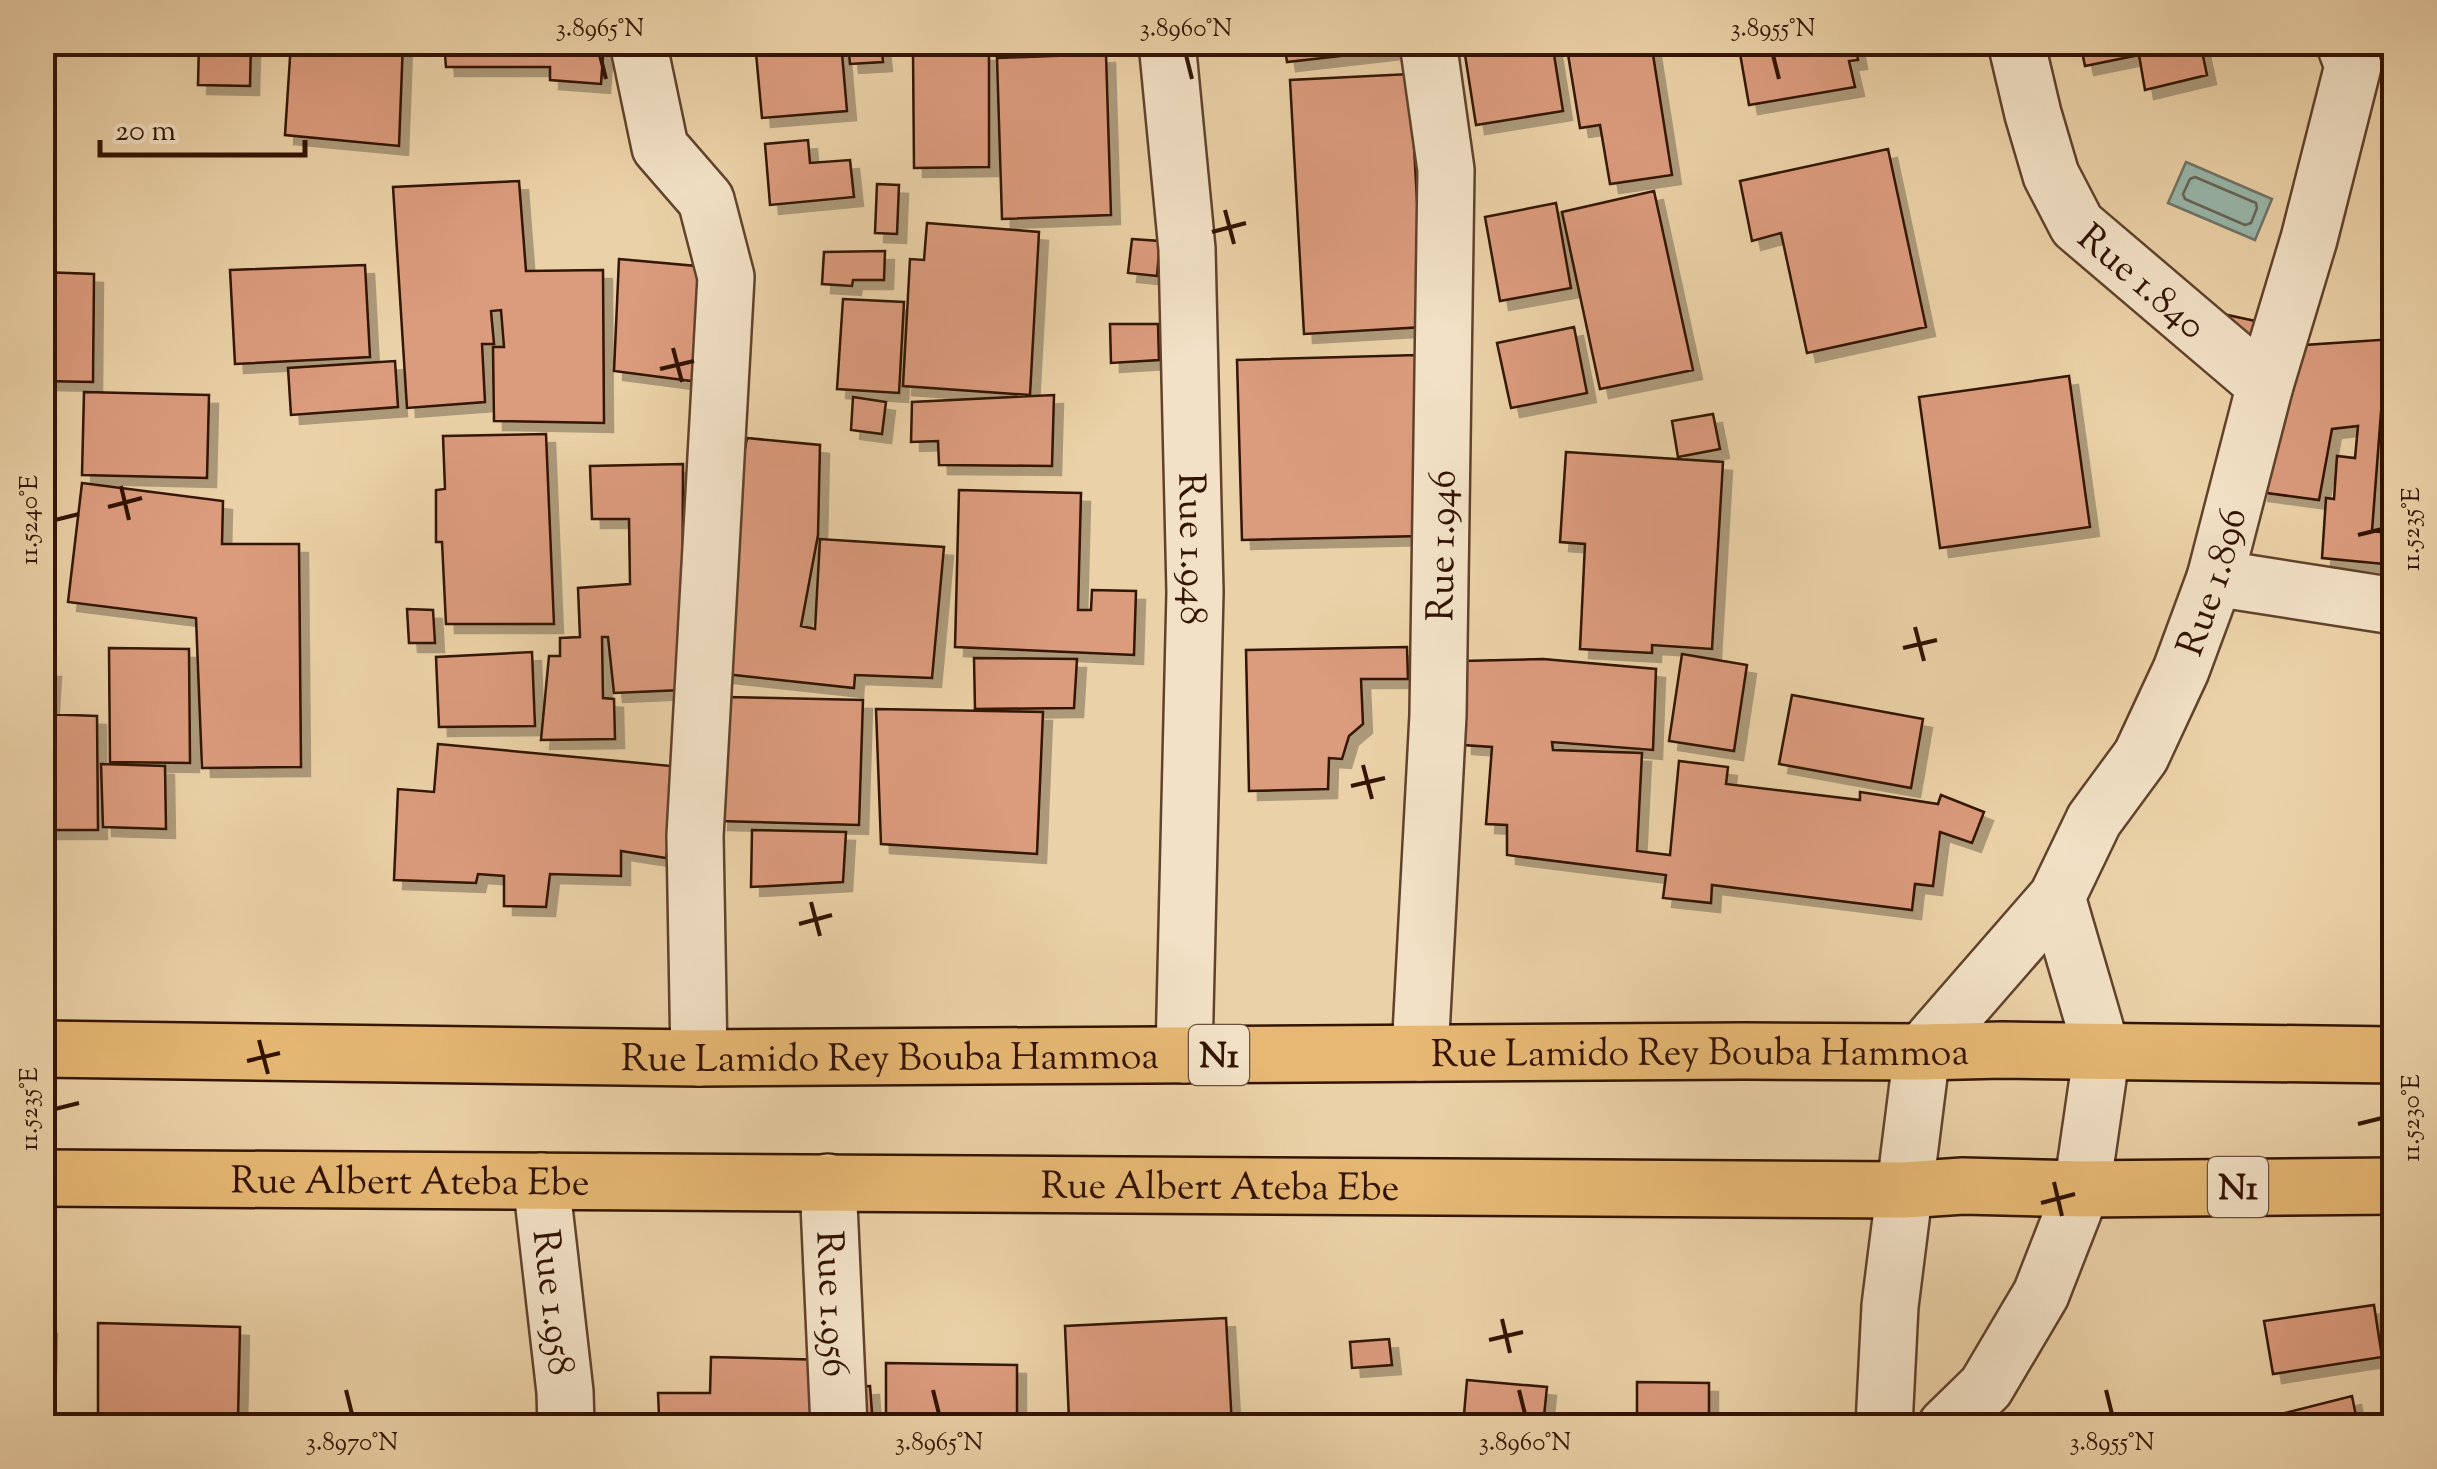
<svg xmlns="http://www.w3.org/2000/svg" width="2437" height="1469" font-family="'Sorts Mill Goudy',serif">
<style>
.water{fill:#98b7ab;stroke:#707567;stroke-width:2.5}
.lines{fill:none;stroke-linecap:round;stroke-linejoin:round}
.shore{stroke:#666556;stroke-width:2.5}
.building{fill:#db9b7d;stroke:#331302;stroke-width:2.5;filter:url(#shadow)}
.minor-casing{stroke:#61422b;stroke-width:60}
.highway-casing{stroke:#331302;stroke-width:60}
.minor{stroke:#f2e1c6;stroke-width:55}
.highway{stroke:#e6b874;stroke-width:55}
.ticks{fill:none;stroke:#331302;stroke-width:4}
.labels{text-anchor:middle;stroke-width:9;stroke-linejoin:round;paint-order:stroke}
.shield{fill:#f2e1c6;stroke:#6c513d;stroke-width:2.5}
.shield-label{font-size:35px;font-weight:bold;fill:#331302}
.street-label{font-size:38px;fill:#331302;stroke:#f2e1c6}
.neatline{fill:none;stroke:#331302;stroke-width:4}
.ticks-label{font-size:25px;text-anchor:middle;fill:#331302}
</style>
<defs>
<filter id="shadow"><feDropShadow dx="9" dy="9" stdDeviation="0" flood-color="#0004"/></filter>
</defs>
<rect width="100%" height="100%" fill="#ebd1a7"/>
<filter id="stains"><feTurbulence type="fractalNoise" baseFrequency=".002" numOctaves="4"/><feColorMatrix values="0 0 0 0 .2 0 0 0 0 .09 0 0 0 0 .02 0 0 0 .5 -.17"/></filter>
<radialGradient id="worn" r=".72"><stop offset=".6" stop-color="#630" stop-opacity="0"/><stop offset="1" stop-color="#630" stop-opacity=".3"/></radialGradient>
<path class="water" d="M2186,162L2272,199L2255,240L2168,203Z"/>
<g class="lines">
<path class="shore" d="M2195,177L2256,203L2257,208L2251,223L2245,225L2185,199L2183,194L2190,179Z"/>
</g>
<path class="building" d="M199,42H251L250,86L198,85Z
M291,42H403L399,146L285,135Z
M444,42H604L601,84L550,80V67H446Z
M755,42H841L847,111L762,118Z
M848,42H881L883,62L850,64Z
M1284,42H1410L1411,48L1287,62Z
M1463,42H1552L1563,111L1476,125Z
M1566,42H1651L1672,175L1610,184L1600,125L1580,128Z
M1738,42H1855L1858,60L1849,61L1855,87L1749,105Z
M2080,42H2200L2207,75L2145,90L2139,55L2085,66Z
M913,52H989V167L914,168Z
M1106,54L1111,215L1002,219L997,58Z
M1410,74L1424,327L1304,334L1290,80Z
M2394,82V135L2385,83Z
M808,140L810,163L850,160L854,197L770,205L765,144Z
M1888,149L1926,327L1807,353L1781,233L1752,241L1740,181Z
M2394,174V262L2382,175Z
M519,181L526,271L603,270L604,423L494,421L493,347H504L501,310L491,311L494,344H482L485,402L407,408L393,187Z
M877,184L899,185L897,234L875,233Z
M1654,191L1693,370L1600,389L1562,212Z
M1556,203L1571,288L1500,301L1485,217Z
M927,223L1039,232L1030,395L903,386L910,259L924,260Z
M1132,239L1160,241L1157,276L1128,273Z
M885,251L884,280H853L852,286L822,284L824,252Z
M619,259L707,267L699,382L614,371Z
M365,265L370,357L235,364L230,270Z
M42,272L94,274L93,382L42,381Z
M843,299L904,302L899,393L837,389Z
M2223,314L2260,322L2253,350Z
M1110,324H1158L1159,360L1111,363Z
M1574,327L1587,393L1511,408L1497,343Z
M2394,339V399H2382L2372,531L2394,534V540L2384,564L2322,558L2326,498L2334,499L2337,456L2355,458L2358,426L2332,429L2319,500L2259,492L2289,346Z
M1418,355L1422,536L1242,540L1237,360Z
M395,361L398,407L291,415L288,368Z
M2069,376L2090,527L1940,548L1919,397Z
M84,392L209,395L207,478L82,475Z
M1054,395L1052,466L939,465L938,441L911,442L912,402Z
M853,397L886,402L882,434L851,430Z
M1713,414L1720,449L1678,457L1672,421Z
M546,434L554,624H446L442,542H436V490L445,489L443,436Z
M747,438L820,445L818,535L801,626L815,629L820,539L944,547L932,678L855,675L854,688L716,673L712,619Z
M1566,452L1723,462L1712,649L1652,645V653L1580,649L1585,544L1560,542Z
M683,464L682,690L614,693L608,637H602L603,698L614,699L615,739L541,740L549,656H560V638L580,637L578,588L630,584L629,519H592L590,466Z
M82,483L223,501L222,544H299L301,767L202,768L196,618L68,602Z
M959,490L1081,493L1078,610H1091L1092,590L1136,591L1134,655L955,647Z
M407,609L433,610L435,643H409Z
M1407,647L1408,679H1361L1363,724L1349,736L1342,759L1329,758L1328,789L1249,791L1246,650Z
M109,648L189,649L190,763L110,762Z
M532,652L535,726L439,727L436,657Z
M1682,654L1747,665L1734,751L1669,741Z
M974,658L1077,659L1074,708L975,709Z
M1543,659L1656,669L1653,750L1552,742L1553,750L1642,753L1637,851L1670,855L1679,761L1728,767L1726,784L1860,800V792L1938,804L1941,795L1984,812L1972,843L1940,832L1933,886L1915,884L1912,910L1712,885L1711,903L1663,898L1666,875L1507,855V825L1486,824L1492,747L1463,745L1462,661Z
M42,668H52L49,719H42Z
M1792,695L1923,719L1911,788L1779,764Z
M725,697L863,700L859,825L719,821Z
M876,709L1043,712L1037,854L881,844Z
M42,714L97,716L98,830H42Z
M438,744L682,767L666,858L621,851V876L550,874L546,907L504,906V876L478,874L476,883L394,880L398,789L434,792Z
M101,764L165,766L166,829L103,827Z
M752,830L846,832L843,882L751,887Z
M2374,1305L2382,1357L2273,1374L2264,1321Z
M1226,1318L1232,1426H1030V1422L1069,1420L1065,1326Z
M98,1323L240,1327L238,1419L332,1417L334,1426H98Z
M42,1325H48L47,1365H42Z
M1389,1339L1392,1365L1352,1368L1350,1342Z
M711,1357L827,1360L825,1426H585L586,1413L659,1415L658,1393H710Z
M886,1363L1017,1365V1426H886Z
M1467,1380L1547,1387L1543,1426H1463Z
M1637,1382L1709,1383V1426H1637Z
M870,1386L873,1426H855L852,1387Z
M2352,1396L2358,1426H2260L2257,1420Z
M42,1405H48V1417H61V1426H42Z"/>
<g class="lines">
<defs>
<g id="minor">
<path d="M638,42L660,147L706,200L726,277L695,836L699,1058"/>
<path id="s1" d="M1167,42L1187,249L1195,592L1184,1055"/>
<path id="s2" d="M2016,42L2033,114L2051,175L2077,225L2265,385"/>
<path d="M2215,578L2394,606"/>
<path id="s3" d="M1420,1053L1438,715L1446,170L1428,42"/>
<path id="s4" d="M541,1181L565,1392L566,1426"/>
<path id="s5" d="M828,1182L839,1426"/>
<path id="s6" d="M1884,1426L1890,1306L1922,1052L2057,897L2094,820L2141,756L2181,670L2215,578L2265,385L2309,239L2353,66L2344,42"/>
<path d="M1946,1426L1986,1387L2041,1294L2082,1189L2102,1051L2057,897"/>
</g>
<g id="highway">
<path id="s7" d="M42,1049L699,1058L1744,1051L1922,1052L2002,1050L2394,1055"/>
<path id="s8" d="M42,1178L1904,1190L1963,1186L2082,1189L2394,1186"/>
</g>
</defs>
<use href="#minor" class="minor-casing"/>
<use href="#highway" class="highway-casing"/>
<use href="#minor" class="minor"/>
<use href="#highway" class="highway"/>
</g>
<path class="ticks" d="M600,55L606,79M1186,55L1192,79M1773,55L1779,79M1225,210L1234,244M1212,232L1246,223M673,348L682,382M660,369L694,361M121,486L129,520M108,507L142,498M55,520L79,514M2358,535L2382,529M1915,627L1924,661M1903,648L1937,640M1363,765L1372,799M1351,786L1385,778M811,902L820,936M799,924L832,915M259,1040L268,1074M247,1061L280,1053M55,1109L79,1103M2358,1124L2382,1118M2054,1182L2062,1216M2041,1203L2075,1194M1502,1319L1510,1353M1489,1340L1523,1332M346,1390L352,1414M933,1390L939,1414M1519,1390L1525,1414M2106,1390L2112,1414"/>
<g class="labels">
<g class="shield">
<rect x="1189" y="1025" width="60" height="60" rx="8"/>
<rect x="2208" y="1157" width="60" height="60" rx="8"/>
</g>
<g class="shield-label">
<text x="1219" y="1067">N1</text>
<text x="2238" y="1199">N1</text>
</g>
<g class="street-label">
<text dy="13" stroke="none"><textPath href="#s2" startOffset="280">Rue 1.840</textPath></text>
<text dy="13" stroke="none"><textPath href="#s3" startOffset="508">Rue 1.946</textPath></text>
<text dy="13" stroke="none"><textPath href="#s1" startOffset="508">Rue 1.948</textPath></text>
<text dy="13" stroke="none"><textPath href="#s6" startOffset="935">Rue 1.896</textPath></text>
<text dy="13" stroke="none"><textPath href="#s7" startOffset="1658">Rue Lamido Rey Bouba Hammoa</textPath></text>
<text dy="13" stroke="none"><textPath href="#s7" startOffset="848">Rue Lamido Rey Bouba Hammoa</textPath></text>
<text dy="13" stroke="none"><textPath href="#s8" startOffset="368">Rue Albert Ateba Ebe</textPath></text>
<text dy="13" stroke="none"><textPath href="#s8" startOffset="1178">Rue Albert Ateba Ebe</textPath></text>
<text dy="13" stroke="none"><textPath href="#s4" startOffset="122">Rue 1.958</textPath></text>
<text dy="13" stroke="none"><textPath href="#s5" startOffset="122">Rue 1.956</textPath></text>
</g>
</g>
<rect width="2437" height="1469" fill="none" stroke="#ebd1a7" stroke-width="110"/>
<path d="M100 140v15h205v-15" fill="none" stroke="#331302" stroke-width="5"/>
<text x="115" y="140" font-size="30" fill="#331302" stroke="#f2e1c6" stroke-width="8" paint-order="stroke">20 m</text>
<rect x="55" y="55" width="2327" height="1359" class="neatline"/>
<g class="ticks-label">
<text x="600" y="36">3.8965°N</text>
<text x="1186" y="36">3.8960°N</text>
<text x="1773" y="36">3.8955°N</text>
<text transform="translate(28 520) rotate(-90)" y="9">11.5240°E</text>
<text transform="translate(2410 529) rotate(-90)" y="9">11.5235°E</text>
<text transform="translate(28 1109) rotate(-90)" y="9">11.5235°E</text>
<text transform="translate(2410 1118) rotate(-90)" y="9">11.5230°E</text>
<text x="352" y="1450">3.8970°N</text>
<text x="939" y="1450">3.8965°N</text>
<text x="1525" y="1450">3.8960°N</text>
<text x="2112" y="1450">3.8955°N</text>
</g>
<rect width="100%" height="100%" filter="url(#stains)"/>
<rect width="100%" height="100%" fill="url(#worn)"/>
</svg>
